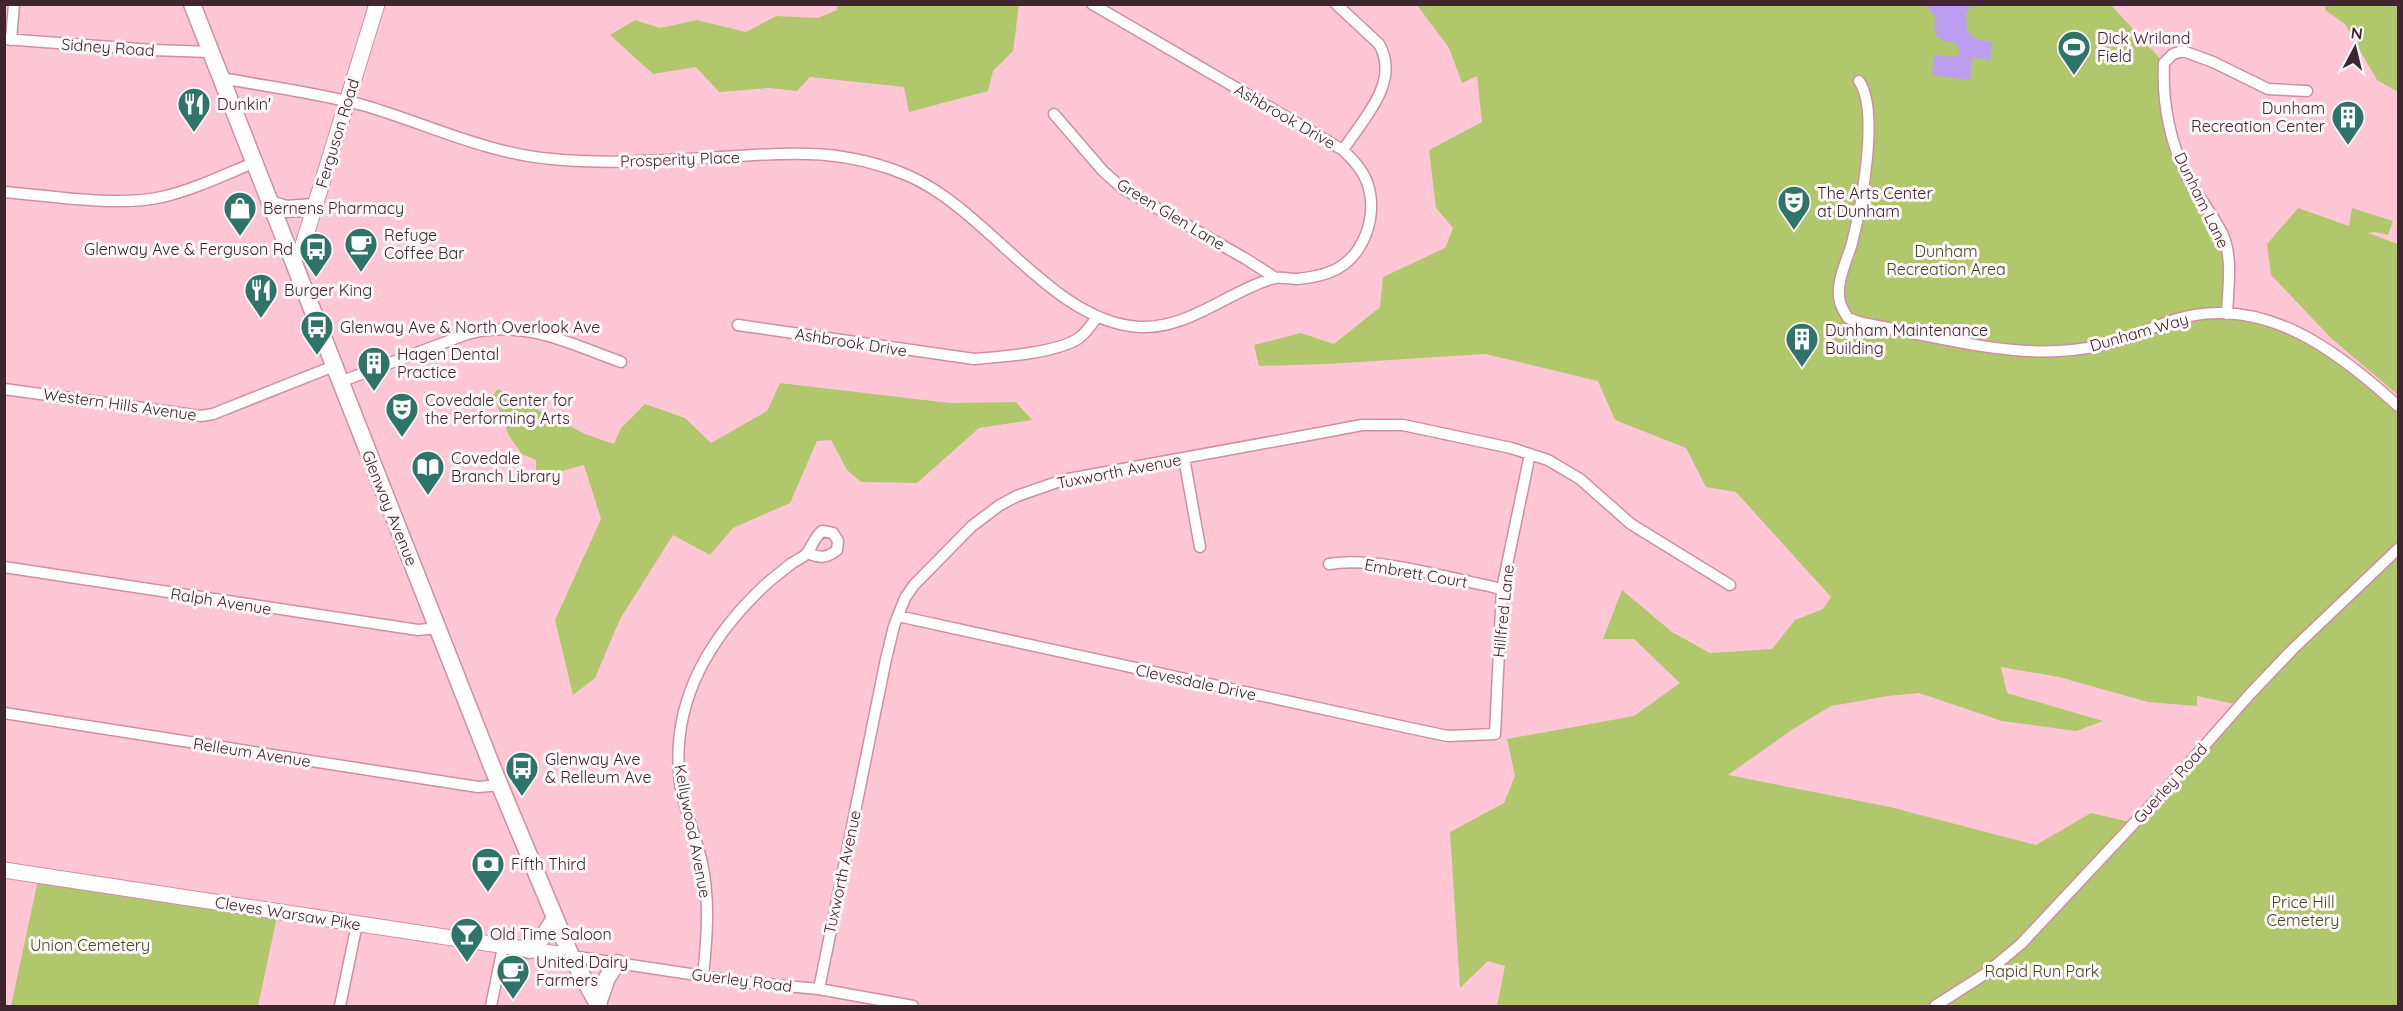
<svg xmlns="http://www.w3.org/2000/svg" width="2403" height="1011" font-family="Quicksand,sans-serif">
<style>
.green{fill:#b1c76c;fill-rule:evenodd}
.water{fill:#bc9ef0}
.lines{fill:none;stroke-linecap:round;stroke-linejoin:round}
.street-casing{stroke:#d08ea1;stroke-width:13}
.secondary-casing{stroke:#d08ea1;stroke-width:17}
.primary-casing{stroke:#d08ea1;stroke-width:19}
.street{stroke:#fff;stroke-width:10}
.secondary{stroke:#fff;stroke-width:15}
.primary{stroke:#fff;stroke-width:16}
.labels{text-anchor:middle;stroke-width:6;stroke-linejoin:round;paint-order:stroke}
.poi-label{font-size:16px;fill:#3f252d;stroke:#fff7f9;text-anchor:start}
.street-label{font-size:16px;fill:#3f252d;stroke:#fff7f9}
.park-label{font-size:16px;fill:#414c1c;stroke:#fff7f9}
</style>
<rect width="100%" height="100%" fill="#ffc7d6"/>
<path class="green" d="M837,5H1019L1013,51L993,71L988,91L909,112L904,87L810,77L797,91L769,88L719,92L696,67L653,74L610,35L635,20L660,28L697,20L746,32L776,16L818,18L837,10Z
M1417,5H2111L2164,63L2173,140L2223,236L2227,314L2284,325L2398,406V1006H1497L1505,966L1488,961L1460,988L1450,832L1504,803L1515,776L1507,739L1634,716L1680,683L1634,639H1603L1622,590L1672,632L1710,653L1772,649L1795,620L1823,609L1831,597L1736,492L1706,487L1686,448L1615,420L1598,381L1485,354L1327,364L1259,366L1254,345L1301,333L1334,344L1380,307L1383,277L1445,248L1453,228L1436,208L1429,150L1482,122L1477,76L1462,83L1449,48ZM2001,667L2059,677L2148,702L2197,706V696L2240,705L2134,823L2091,813L2036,845L1890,807L1728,775L1793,729L1831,706L1888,696L1919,693L2002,721L2076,731L2103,721L2007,693Z
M2325,5H2398V92L2377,80L2345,24L2325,10Z
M2298,208L2349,226L2352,208L2393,221L2388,235L2375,232L2368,233L2398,244V395L2331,338L2271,275L2267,244Z
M780,383L950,403L1016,402L1032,420L979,428L917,483L861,482L847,470L831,440L817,441L790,503L733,528L710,555L673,535L620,619L595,678L573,695L555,620L601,519L584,465L536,478V460L522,454L509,436L493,395L498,389L585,434L614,444L621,428L645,404L685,418L711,443L767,411Z
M39,875L278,912L258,1006H11Z"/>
<path class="water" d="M1933,5H1971L1966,14L1967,31L1976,39L1992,42L1990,60L1972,58L1970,80L1932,75L1934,55L1954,57L1959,54L1960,50L1955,42C1939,44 1931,33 1936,18L1928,8Z"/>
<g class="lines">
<defs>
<path id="street" d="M1336,4L1379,44C1401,82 1363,119 1343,150
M4,39L152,50L211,52
M11,40L14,4
M222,78C269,87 319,93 366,106C427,124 488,154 552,159C603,164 655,161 705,158C782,154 836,145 909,176C989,211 1053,323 1140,327C1188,329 1228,292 1271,279C1279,276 1289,279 1297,279C1308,278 1320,276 1330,272C1364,259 1379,215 1367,182C1362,169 1353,160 1343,150L1092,4
M1859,81C1880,111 1861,208 1852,243C1847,261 1835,283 1840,302C1841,307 1845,313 1848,318L1862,323C1923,334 1999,355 2059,351C2079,350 2098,347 2117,341C2138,335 2157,325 2177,319C2264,294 2338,351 2398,406
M1054,114L1103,171L1122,188L1246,259L1274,277
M4,192C52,196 116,207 162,197C193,190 224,175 253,163
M2227,314C2228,288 2233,259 2223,235C2214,216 2199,198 2189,180C2170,145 2162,102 2164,63L2173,54L2183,51L2213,62L2268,89L2307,91
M738,325L974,359C1001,357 1057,353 1079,338C1086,333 1092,324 1097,317
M340,382L467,334C526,319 568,343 621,362
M4,389L201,416L213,414L334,366
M1184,458L1200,547
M1329,564C1378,556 1452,579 1502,589
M4,567L418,630L438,628
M898,616L1419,730L1448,736L1495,734L1502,589L1530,454
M4,713L478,787L501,785
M571,956L743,982L819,989L913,1006
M703,976C707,939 710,900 702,863C696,836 684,810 680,783C670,705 708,639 764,586C773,578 782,571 792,563C797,560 804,557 807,553C813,545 814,538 822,531L833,533L838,541L837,550C826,559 820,558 807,553
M819,989L886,659L894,626L905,598L914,585L972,526L1000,505L1017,496L1063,480L1325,432L1362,425H1403L1511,448L1548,460L1580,479L1631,524L1730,585
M340,1006L357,924
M491,1006L503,947
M1935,1006L1985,974L2021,944L2168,787L2250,694L2294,648L2398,549"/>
<path id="secondary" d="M293,259L302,248L377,4
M4,870L571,956"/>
<path id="primary" d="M192,4L493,769L571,956L599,1006
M270,204L286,209L314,207
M529,950L543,937L555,918
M598,1004L607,978L617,963"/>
</defs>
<use href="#street" class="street-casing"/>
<use href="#secondary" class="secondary-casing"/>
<use href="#primary" class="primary-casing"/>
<use href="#street" class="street"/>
<use href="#secondary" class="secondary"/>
<use href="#primary" class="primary"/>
</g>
<defs>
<symbol id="stadium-pin" viewBox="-11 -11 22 30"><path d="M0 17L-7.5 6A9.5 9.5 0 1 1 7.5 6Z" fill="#2f7468" stroke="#fff7f9"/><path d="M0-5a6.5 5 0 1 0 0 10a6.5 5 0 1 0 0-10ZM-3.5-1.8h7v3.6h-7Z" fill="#fff"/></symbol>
<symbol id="restaurant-pin" viewBox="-11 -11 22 30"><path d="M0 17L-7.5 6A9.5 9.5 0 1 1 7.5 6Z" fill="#2f7468" stroke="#fff7f9"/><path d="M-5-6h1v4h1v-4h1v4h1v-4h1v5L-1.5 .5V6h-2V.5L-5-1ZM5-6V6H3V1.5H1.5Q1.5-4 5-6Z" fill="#fff"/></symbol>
<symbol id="building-pin" viewBox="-11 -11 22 30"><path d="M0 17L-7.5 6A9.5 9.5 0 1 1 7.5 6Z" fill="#2f7468" stroke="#fff7f9"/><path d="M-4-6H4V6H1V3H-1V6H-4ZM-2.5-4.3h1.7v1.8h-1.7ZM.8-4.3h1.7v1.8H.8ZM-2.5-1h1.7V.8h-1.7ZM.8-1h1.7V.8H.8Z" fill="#fff"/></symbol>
<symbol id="theatre-pin" viewBox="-11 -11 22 30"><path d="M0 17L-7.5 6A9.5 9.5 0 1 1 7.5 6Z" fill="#2f7468" stroke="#fff7f9"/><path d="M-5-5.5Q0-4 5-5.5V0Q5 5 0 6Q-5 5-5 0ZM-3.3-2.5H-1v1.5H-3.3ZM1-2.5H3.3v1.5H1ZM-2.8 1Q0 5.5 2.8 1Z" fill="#fff"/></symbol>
<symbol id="shop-pin" viewBox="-11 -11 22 30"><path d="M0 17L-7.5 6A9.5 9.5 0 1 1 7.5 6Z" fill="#2f7468" stroke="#fff7f9"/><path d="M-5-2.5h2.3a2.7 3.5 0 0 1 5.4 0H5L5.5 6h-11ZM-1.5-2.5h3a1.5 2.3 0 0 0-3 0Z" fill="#fff"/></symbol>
<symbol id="cafe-pin" viewBox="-11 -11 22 30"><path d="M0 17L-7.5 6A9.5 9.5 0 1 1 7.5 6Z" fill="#2f7468" stroke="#fff7f9"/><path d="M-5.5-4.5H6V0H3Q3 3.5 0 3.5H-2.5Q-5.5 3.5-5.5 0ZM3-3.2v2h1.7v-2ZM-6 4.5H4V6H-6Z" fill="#fff"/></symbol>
<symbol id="bus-pin" viewBox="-11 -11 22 30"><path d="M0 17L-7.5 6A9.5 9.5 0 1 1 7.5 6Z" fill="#2f7468" stroke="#fff7f9"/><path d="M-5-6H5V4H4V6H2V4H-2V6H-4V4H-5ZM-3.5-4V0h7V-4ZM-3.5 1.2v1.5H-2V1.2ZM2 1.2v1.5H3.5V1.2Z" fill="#fff"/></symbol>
<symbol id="library-pin" viewBox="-11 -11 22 30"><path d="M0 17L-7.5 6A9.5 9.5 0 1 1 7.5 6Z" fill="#2f7468" stroke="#fff7f9"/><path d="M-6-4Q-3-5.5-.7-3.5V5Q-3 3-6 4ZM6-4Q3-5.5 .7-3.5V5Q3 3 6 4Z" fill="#fff"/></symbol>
<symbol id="bank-pin" viewBox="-11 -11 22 30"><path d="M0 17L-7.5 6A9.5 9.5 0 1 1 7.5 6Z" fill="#2f7468" stroke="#fff7f9"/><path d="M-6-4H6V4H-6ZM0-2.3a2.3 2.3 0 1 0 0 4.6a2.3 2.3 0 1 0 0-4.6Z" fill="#fff"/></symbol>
<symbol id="bar-pin" viewBox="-11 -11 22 30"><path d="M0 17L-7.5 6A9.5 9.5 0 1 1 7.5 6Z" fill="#2f7468" stroke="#fff7f9"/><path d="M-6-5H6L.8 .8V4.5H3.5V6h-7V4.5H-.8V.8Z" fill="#fff"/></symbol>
</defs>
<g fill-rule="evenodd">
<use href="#stadium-pin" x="2055" y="28" width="38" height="52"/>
<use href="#restaurant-pin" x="175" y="85" width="38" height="52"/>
<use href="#building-pin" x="2329" y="98" width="38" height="52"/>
<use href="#theatre-pin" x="1775" y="183" width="38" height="52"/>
<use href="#shop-pin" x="221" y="189" width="38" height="52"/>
<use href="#cafe-pin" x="342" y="225" width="38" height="52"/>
<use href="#bus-pin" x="297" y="230" width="38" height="52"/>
<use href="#restaurant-pin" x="242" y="271" width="38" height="52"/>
<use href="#bus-pin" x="298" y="308" width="38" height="52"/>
<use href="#building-pin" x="1783" y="320" width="38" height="52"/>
<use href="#building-pin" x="355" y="344" width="38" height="52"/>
<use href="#theatre-pin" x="383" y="390" width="38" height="52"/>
<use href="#library-pin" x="409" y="448" width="38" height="52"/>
<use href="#bus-pin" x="503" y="749" width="38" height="52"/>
<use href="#bank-pin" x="469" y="845" width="38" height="52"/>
<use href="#bar-pin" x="448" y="915" width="38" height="52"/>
<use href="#cafe-pin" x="494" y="952" width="38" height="52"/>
</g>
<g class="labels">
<g class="poi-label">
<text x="2097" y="44">Dick Wriland<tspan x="2097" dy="18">Field</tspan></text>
<text x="217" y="110">Dunkin'</text>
<text x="2325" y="114" text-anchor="end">Dunham<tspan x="2325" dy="18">Recreation Center</tspan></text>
<text x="1817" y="199">The Arts Center<tspan x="1817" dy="18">at Dunham</tspan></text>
<text x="263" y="214">Bernens Pharmacy</text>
<text x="384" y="241">Refuge<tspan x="384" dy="18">Coffee Bar</tspan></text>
<text x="293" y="255" text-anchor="end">Glenway Ave &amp; Ferguson Rd</text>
<text x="284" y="296">Burger King</text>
<text x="340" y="333">Glenway Ave &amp; North Overlook Ave</text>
<text x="1825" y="336">Dunham Maintenance<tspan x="1825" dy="18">Building</tspan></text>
<text x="397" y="360">Hagen Dental<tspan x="397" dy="18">Practice</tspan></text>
<text x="425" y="406">Covedale Center for<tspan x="425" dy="18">the Performing Arts</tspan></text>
<text x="451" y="464">Covedale<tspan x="451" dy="18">Branch Library</tspan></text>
<text x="545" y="765">Glenway Ave<tspan x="545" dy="18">&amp; Relleum Ave</tspan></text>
<text x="511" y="870">Fifth Third</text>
<text x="490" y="940">Old Time Saloon</text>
<text x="536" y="968">United Dairy<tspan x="536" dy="18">Farmers</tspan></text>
</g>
<g class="street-label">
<text transform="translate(108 47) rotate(4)" y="6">Sidney Road</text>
<text transform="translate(1285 116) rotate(30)" y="6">Ashbrook Drive</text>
<text transform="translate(337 133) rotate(-73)" y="6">Ferguson Road</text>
<text transform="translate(680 159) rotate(-2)" y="6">Prosperity Place</text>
<text transform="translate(2202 200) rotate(64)" y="6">Dunham Lane</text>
<text transform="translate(1171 214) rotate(31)" y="6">Green Glen Lane</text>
<text transform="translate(2139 332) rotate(-16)" y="6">Dunham Way</text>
<text transform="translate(851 342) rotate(9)" y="6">Ashbrook Drive</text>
<text transform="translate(120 404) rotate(8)" y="6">Western Hills Avenue</text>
<text transform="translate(1119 471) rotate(-11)" y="6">Tuxworth Avenue</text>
<text transform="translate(390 508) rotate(68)" y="6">Glenway Avenue</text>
<text transform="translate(1416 573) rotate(10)" y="6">Embrett Court</text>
<text transform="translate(221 601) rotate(9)" y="6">Ralph Avenue</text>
<text transform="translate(1503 611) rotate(-84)" y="6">Hillfred Lane</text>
<text transform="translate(1196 682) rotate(12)" y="6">Clevesdale Drive</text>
<text transform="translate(252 752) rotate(9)" y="6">Relleum Avenue</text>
<text transform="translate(2170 783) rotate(-48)" y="6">Guerley Road</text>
<text transform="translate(693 831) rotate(79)" y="6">Kellywood Avenue</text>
<text transform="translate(842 872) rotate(-78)" y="6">Tuxworth Avenue</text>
<text transform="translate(288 913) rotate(9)" y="6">Cleves Warsaw Pike</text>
<text transform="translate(742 980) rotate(7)" y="6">Guerley Road</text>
</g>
<g class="park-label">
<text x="1946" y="257">Dunham<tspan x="1946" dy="18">Recreation Area</tspan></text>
<text x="2303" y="908">Price Hill<tspan x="2303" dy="18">Cemetery</tspan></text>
<text x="90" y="951">Union Cemetery</text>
<text x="2042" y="977">Rapid Run Park</text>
</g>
</g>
<rect width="2403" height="1011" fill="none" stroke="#3f252d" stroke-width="12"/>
<g transform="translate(2355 48) rotate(7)" stroke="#fff7f9" stroke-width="4.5" paint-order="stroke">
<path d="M0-4.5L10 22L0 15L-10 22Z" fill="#3f252d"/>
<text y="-9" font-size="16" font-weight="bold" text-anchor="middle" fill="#3f252d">N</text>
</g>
</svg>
